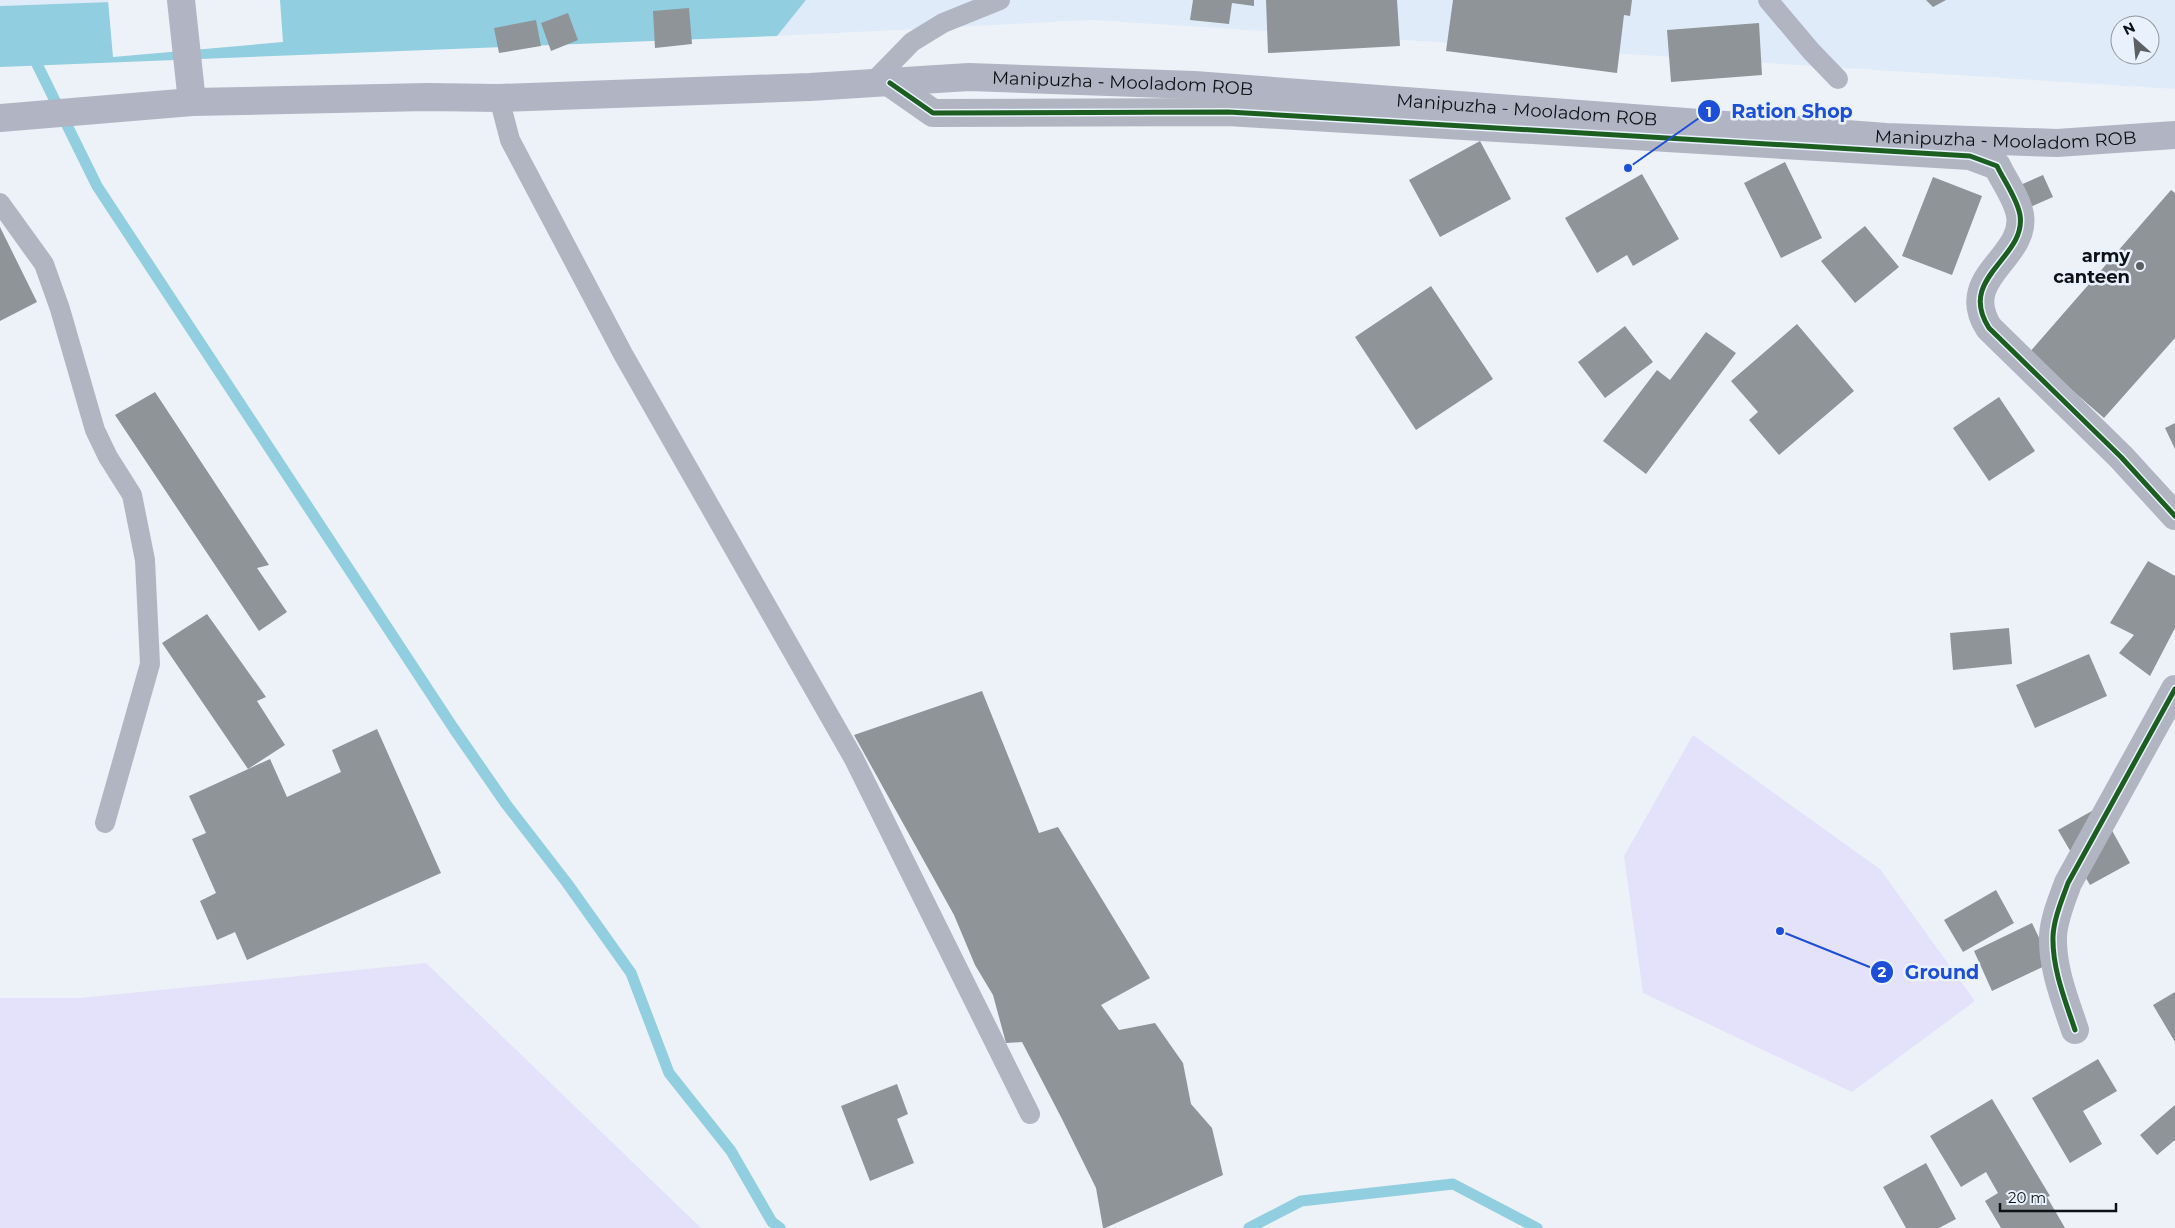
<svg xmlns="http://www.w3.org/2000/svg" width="2175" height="1228" font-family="Montserrat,sans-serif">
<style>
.built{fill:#e0ebf9;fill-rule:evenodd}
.green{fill:#e4e2fa}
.water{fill:#91cedf}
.pier{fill:#ecf2f7}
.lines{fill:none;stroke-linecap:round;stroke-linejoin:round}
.stream{stroke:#91cedf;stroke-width:11}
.building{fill:#8e9498}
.lane{stroke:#b1b5c2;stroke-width:20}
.street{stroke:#b1b5c2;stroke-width:28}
.secondary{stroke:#b0b4c3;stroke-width:28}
.cycleway-casing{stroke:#e8f1fc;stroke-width:8}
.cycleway{stroke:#1b5e20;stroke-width:5}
.poi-dot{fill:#5c6065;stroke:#e8f1fc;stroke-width:2}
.labels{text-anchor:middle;stroke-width:5;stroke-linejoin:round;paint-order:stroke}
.street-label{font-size:18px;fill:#0e1116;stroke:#e8f1fc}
.poi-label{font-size:18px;font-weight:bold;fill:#0e1116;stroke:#e8f1fc;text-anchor:end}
.leader{fill:none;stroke:#1d4ed8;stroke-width:2}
.callout-dot{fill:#1d4ed8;stroke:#e8f1fc;stroke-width:2}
.mark-label{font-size:15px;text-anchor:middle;font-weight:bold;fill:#fff}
.callout-label{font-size:19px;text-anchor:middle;font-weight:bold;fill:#1d4ed8;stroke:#e8f1fc;stroke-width:5;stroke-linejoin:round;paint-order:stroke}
</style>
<rect width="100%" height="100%" fill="#ecf2f7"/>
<path class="built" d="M0,0H166L0,6Z
M806,0H2175V89L1091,20L777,36ZM2120,25H2150V55H2120Z"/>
<path class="green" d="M1693,735L1880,869L1975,1001L1852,1092L1643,993L1624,856Z
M426,963L701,1228H0V998H80Z"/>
<path class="water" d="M166,0H806L777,36L0,67V6Z"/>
<path class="pier" d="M108,0H280L283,42L113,57Z"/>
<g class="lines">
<path class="stream" d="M31,52L97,186L454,729L506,804L567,883L631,973L669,1073L731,1151L772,1222L780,1228
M1249,1228L1301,1201L1453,1184L1537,1228"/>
</g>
<path class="building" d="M1193,0H1254V6L1232,3L1229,24L1190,20Z
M1266,0H1397L1400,46L1268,53Z
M1453,0H1632L1630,16L1624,15L1617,73L1446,51Z
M1926,0H1946L1933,7Z
M689,8L692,44L655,48L653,11Z
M568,13L578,40L551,51L541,23Z
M536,20L541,46L499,53L494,28Z
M1759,23L1762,75L1671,82L1667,30Z
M1480,141L1511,199L1440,237L1409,180Z
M1785,162L1822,238L1781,258L1744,183Z
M1642,174L1679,239L1633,266L1627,255L1597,273L1565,218Z
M2043,175L2053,197L2028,208L2018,186Z
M1933,177L1982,196L1952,275L1902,256Z
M2171,190L2175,193V338L2104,418L2029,353Z
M1865,226L1899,267L1855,303L1821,261Z
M0,227L37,302L0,321Z
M1431,286L1493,379L1416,430L1355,337Z
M1797,324L1854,391L1779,455L1749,420L1758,412L1731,381Z
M1625,326L1653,362L1605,398L1578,362Z
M1706,332L1736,353L1646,474L1603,441L1657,370L1670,380Z
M155,392L269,565L257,568L287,612L259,631L115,415Z
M1999,397L2035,451L1989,481L1953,428Z
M2175,423V449L2165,428Z
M2148,561L2175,576V628L2150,676L2119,653L2134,635L2110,623Z
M207,614L266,697L257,701L285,745L248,769L162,643Z
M2009,628L2012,664L1953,670L1950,633Z
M2089,654L2107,696L2035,728L2016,685Z
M982,691L1039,833L1058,827L1150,978L1101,1005L1119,1030L1155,1023L1183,1063L1191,1104L1212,1128L1223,1175L1105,1228H1103L1096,1188L1062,1119L1022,1042L1006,1043L993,995L975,965L954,915L854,735Z
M377,729L441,873L247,960L235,932L217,940L200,901L216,893L192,839L206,833L189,796L270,759L287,797L341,772L332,750Z
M2099,807L2130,863L2090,885L2058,830Z
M1996,890L2014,923L1963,952L1944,920Z
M2032,923L2051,963L1992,991L1974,951Z
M2175,992V1042L2153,1005Z
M2098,1059L2117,1091L2083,1111L2102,1144L2070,1163L2032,1098Z
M897,1084L908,1114L897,1119L914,1163L870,1181L841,1106Z
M1992,1099L2050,1196L2047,1197L2065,1228H2001L1985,1201L1998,1193L1986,1172L1961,1187L1930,1136Z
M2175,1105V1140L2157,1155L2140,1135Z
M1926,1163L1956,1219L1939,1228H1906L1883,1187Z"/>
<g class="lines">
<path class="lane" d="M1768,0L1811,51L1838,79
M872,83L912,42L943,23L1000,0
M499,98L510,140L623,354L854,759L1030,1114
M0,203L44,264L60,309L95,430L108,457L132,495L145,560L150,664L105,823"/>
<path class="street" d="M890,83L933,113L1228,112L1970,156L1997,166C2004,181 2017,198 2020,215C2027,258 1956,277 1989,328L2121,457L2175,516
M2075,1030C2065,1000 2052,968 2053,936C2054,918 2062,900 2068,883L2175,689"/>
<g class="secondary">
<path d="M181,0L192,102"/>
<path id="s1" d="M0,118L192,102L427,97L499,98L810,87L969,77L1194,85L1886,137L2057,143L2175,135"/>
</g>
<defs>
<path id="cycleway" d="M890,83L933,113L1228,112L1970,156L1997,166C2004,181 2017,198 2020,215C2027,258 1956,277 1989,328L2121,457L2175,516
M2075,1030C2065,1000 2052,968 2053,936C2054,918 2062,900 2068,883L2175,689"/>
</defs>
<use href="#cycleway" class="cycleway-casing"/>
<use href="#cycleway" class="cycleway"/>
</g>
<circle class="poi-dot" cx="2140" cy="266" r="5"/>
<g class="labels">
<g class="street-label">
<text dy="6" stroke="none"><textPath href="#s1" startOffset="1124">Manipuzha - Mooladom ROB</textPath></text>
<text dy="6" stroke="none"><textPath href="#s1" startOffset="1529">Manipuzha - Mooladom ROB</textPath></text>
<text dy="6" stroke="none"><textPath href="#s1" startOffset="2009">Manipuzha - Mooladom ROB</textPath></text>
</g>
<g class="poi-label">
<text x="2130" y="262">army<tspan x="2130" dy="21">canteen</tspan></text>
</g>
</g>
<path class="leader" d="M1628 168L1709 111M1780 931L1882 972"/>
<g class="callout-dot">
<circle cx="1628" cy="168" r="5"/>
<circle cx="1780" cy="931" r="5"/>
<circle cx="1709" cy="111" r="12"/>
<circle cx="1882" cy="972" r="12"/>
</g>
<g class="mark-label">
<text x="1709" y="117">1</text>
<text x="1882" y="977">2</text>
</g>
<g class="callout-label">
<text x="1792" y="118">Ration Shop</text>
<text x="1942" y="979">Ground</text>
</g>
<g transform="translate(2135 40) rotate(333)"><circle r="24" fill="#e8f1fc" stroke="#9197a0"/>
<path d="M0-4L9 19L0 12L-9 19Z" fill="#5c6065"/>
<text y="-8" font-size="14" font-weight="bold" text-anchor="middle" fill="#0e1116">N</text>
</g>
<path d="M2000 1203v8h116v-8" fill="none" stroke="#0e1116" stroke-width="2.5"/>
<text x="2008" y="1203" font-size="15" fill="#0e1116" stroke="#e8f1fc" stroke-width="4" paint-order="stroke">20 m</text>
</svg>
